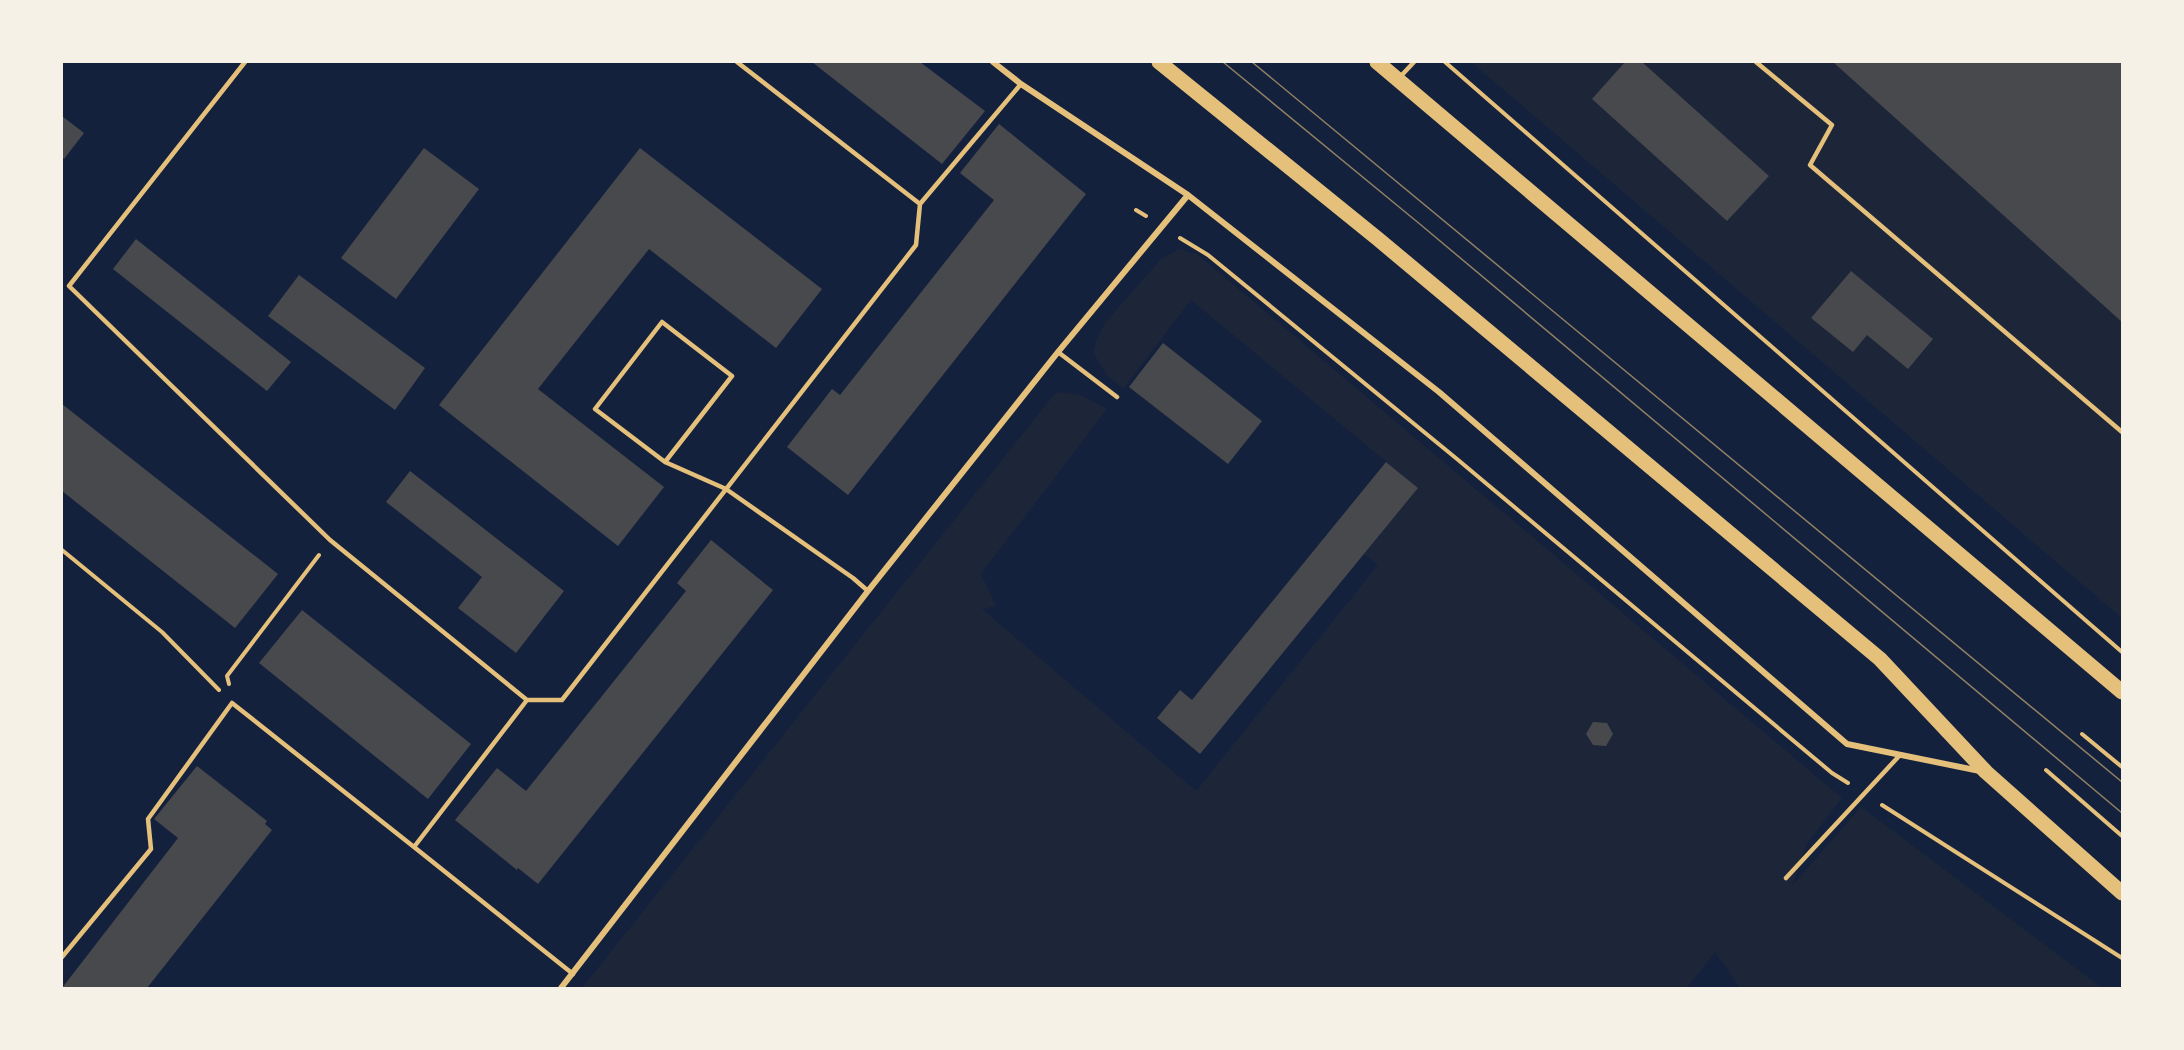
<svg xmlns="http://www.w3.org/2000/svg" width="2184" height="1050" font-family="'Source Sans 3',sans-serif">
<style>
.green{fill:#1d2539}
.building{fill:#48494c}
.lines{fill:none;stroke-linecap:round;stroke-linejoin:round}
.path{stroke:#e5c07b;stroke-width:4}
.service{stroke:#e5c07b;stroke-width:4.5}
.minor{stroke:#e5c07b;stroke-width:6}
.primary{stroke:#e5c07b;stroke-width:15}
.tram{stroke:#918062;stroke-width:1.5}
</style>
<rect width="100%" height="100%" fill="#14213d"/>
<path class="green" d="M1471,62H2122V618Z
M1179,249L1197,254L1842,798L1806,845L1792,886L1861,807L2102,988H1740L1715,952L1687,988H582L1056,392L1081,395L1107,409L981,574L996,606L982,609L1196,791L1378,565L1364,554L1418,488L1191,300L1123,389L1108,376L1093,353L1097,339L1105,323L1162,258Z"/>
<path class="building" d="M812,62H920L985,111L942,164Z
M1625,62H1642L1769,176L1727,221L1592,99Z
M1833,62H2122V322Z
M62,116L84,133L64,159L62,157Z
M999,124L1086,194L848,495L787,447L832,389L840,395L994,200L960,173Z
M424,148L479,189L396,299L341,258Z
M640,148L822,289L776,348L649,249L538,389L664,487L618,546L439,405Z
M136,239L291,362L267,391L113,269Z
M1851,271L1933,339L1908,369L1867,335L1853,352L1811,318Z
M299,275L425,368L395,410L268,316Z
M1163,343L1262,421L1228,464L1129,387Z
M62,404L278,574L235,628L62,491Z
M1386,462L1418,488L1200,754L1157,718L1180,690L1192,700Z
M410,471L564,591L516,653L458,608L482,577L386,502Z
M711,540L773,590L538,884L518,868L517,870L455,820L497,768L526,791L686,591L677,583Z
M302,610L471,744L428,799L259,663Z
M1593,722L1607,723L1613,734L1606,746L1593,745L1586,734Z
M197,766L267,821L265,824L272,830L147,988H62L178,838L154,819Z"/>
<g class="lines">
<path class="path" d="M1445,62L2122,652
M1136,210L1146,216
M1180,238L1208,255L1457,459L1832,773L1848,783
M62,550L162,632L219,690
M229,684L227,676L319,555
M2082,734L2122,767
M2046,770L2122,836
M1882,805L2122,958"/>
<path class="service" d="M245,62L69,286L330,540L527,700
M737,62L920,204
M1756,62L1832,125L1810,165L2122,432
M1400,77L1414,62
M1058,352L1117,397
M665,462L732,376L662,322L595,409L665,462L726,489L853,578L868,591
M1786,878L1900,755
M62,957L151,849L148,819L232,703L414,847
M573,974L414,847L527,700H562L916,245L920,204L1021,84"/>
<path class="minor" d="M993,62L1021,84L1188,195L1439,392L1847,744L1980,771
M561,988L868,591L1058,352L1188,195"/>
<path class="primary" d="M1159,62L1378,239L1880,659L1986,772L2122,893
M1377,62L2122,692"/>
<path class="tram" d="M1223,62L1421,225L2122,813
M1252,62L2122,782"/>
</g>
<rect width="2184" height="1050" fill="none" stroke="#f6f1e7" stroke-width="126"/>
</svg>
